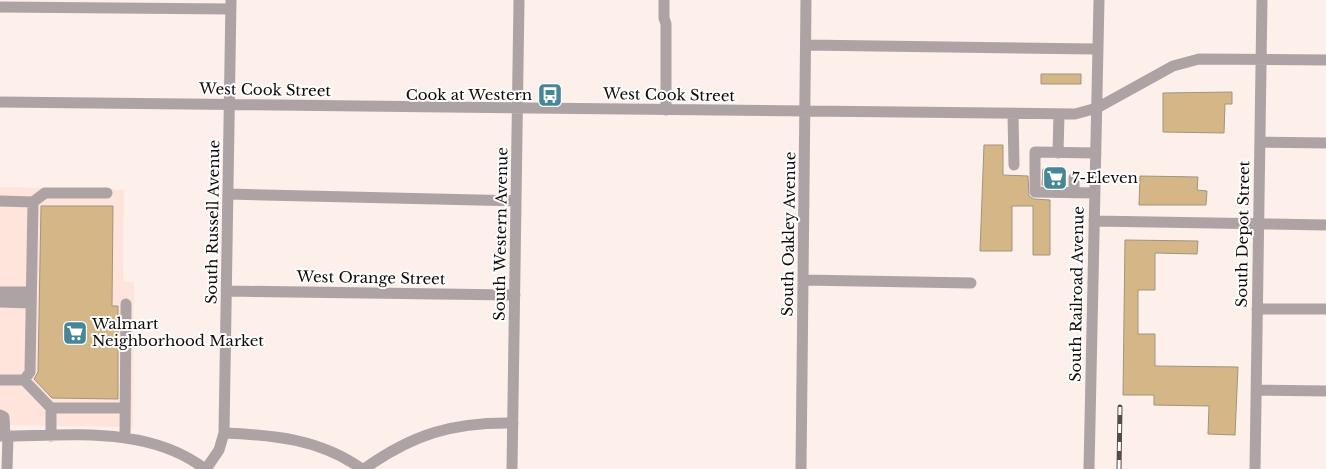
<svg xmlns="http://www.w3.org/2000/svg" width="1326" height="469" font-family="'Libre Baskerville',serif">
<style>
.built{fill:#fee4da}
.building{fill:#d5b787;stroke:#a09481}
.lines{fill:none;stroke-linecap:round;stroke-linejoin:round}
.minor{stroke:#aea3a4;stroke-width:11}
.rail-casing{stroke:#544b47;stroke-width:5}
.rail{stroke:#fff;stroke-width:3;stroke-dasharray:9;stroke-linecap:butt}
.labels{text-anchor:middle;stroke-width:4;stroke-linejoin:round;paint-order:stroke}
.street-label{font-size:15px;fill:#120a07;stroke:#fff}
.poi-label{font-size:15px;fill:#120a07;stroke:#fff;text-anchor:start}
</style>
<rect width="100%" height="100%" fill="#fdefe9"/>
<path class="built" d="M0,187L124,190L123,281L134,282L133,427L0,425Z"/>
<path class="building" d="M1041,74H1081V84H1041Z
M1232,92V104H1225L1224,133L1163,132V93Z
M984,145H1003V175L1028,176L1029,196L1034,199L1050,200V255H1033V206H1012V251H980Z
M1043,169L1064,170L1065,185H1042Z
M1140,176L1198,177L1197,190L1207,191L1206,205H1139Z
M41,206H113L112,306H118V399L52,398L34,379L38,372Z
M1125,240L1198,241L1197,254L1155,253V290H1138V334H1155V366L1238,367L1235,435L1208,434L1209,406L1154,405V395H1123Z"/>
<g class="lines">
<path class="minor" d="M664,0V18L666,24V110
M0,7L230,9
M806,45L1095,49
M0,102L1075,114L1097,108L1173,66L1199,59L1326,60
M1013,114L1014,165
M1260,142L1326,143
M1058,153L1059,114
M1074,178V193
M1095,193L1035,192V152L1096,153
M228,194L516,201
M0,201L33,202L45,193H107
M1094,221L1326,225
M803,280L971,283
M227,291L515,295
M0,292H31
M0,302L31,303
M1257,309H1326
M0,380H24L51,408V436
M24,380L30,372L33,202
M1256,390L1326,391
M51,408H124
M0,415L4,417L5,436
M224,433C274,435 320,439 362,469
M0,436C68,436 148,425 205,469
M125,438L126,304
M7,469L8,436
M206,469L219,450L224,433L231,0
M364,469C413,434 453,422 513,423
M512,469L519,0
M801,469L806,0
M1089,469L1099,0
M1255,469L1262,0"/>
<defs>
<path id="rail" d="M1119,469L1120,407"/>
</defs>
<use href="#rail" class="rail-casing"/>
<use href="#rail" class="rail"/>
</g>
<defs>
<symbol id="bus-square" viewBox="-11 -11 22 22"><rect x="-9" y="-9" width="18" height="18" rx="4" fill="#458798" stroke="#fff"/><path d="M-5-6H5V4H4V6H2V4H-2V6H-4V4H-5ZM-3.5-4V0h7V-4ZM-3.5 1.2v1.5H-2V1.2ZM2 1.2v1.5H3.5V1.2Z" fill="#fff"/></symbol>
<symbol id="supermarket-square" viewBox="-11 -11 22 22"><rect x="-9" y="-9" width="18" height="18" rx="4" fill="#458798" stroke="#fff"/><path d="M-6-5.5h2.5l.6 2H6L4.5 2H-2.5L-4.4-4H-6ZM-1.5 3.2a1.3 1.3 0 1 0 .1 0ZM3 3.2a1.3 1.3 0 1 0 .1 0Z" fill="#fff"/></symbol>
</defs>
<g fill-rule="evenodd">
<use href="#bus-square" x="536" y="81" width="28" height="28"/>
<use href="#supermarket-square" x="1041" y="164" width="28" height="28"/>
<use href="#supermarket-square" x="61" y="319" width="28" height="28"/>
</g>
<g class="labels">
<g class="street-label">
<text transform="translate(265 90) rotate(1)" y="5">West Cook Street</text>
<text transform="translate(669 95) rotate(1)" y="5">West Cook Street</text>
<text transform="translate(213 222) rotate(-89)" y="5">South Russell Avenue</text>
<text transform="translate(501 234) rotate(-89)" y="5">South Western Avenue</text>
<text transform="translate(789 234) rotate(-89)" y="5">South Oakley Avenue</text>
<text transform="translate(1243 234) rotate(-89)" y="5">South Depot Street</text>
<text transform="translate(371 278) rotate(1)" y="5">West Orange Street</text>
<text transform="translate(1077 294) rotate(-89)" y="5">South Railroad Avenue</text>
</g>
<g class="poi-label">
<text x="532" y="100" text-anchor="end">Cook at Western</text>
<text x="1072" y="183">7-Eleven</text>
<text x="92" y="329">Walmart<tspan x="92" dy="17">Neighborhood Market</tspan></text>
</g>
</g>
</svg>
